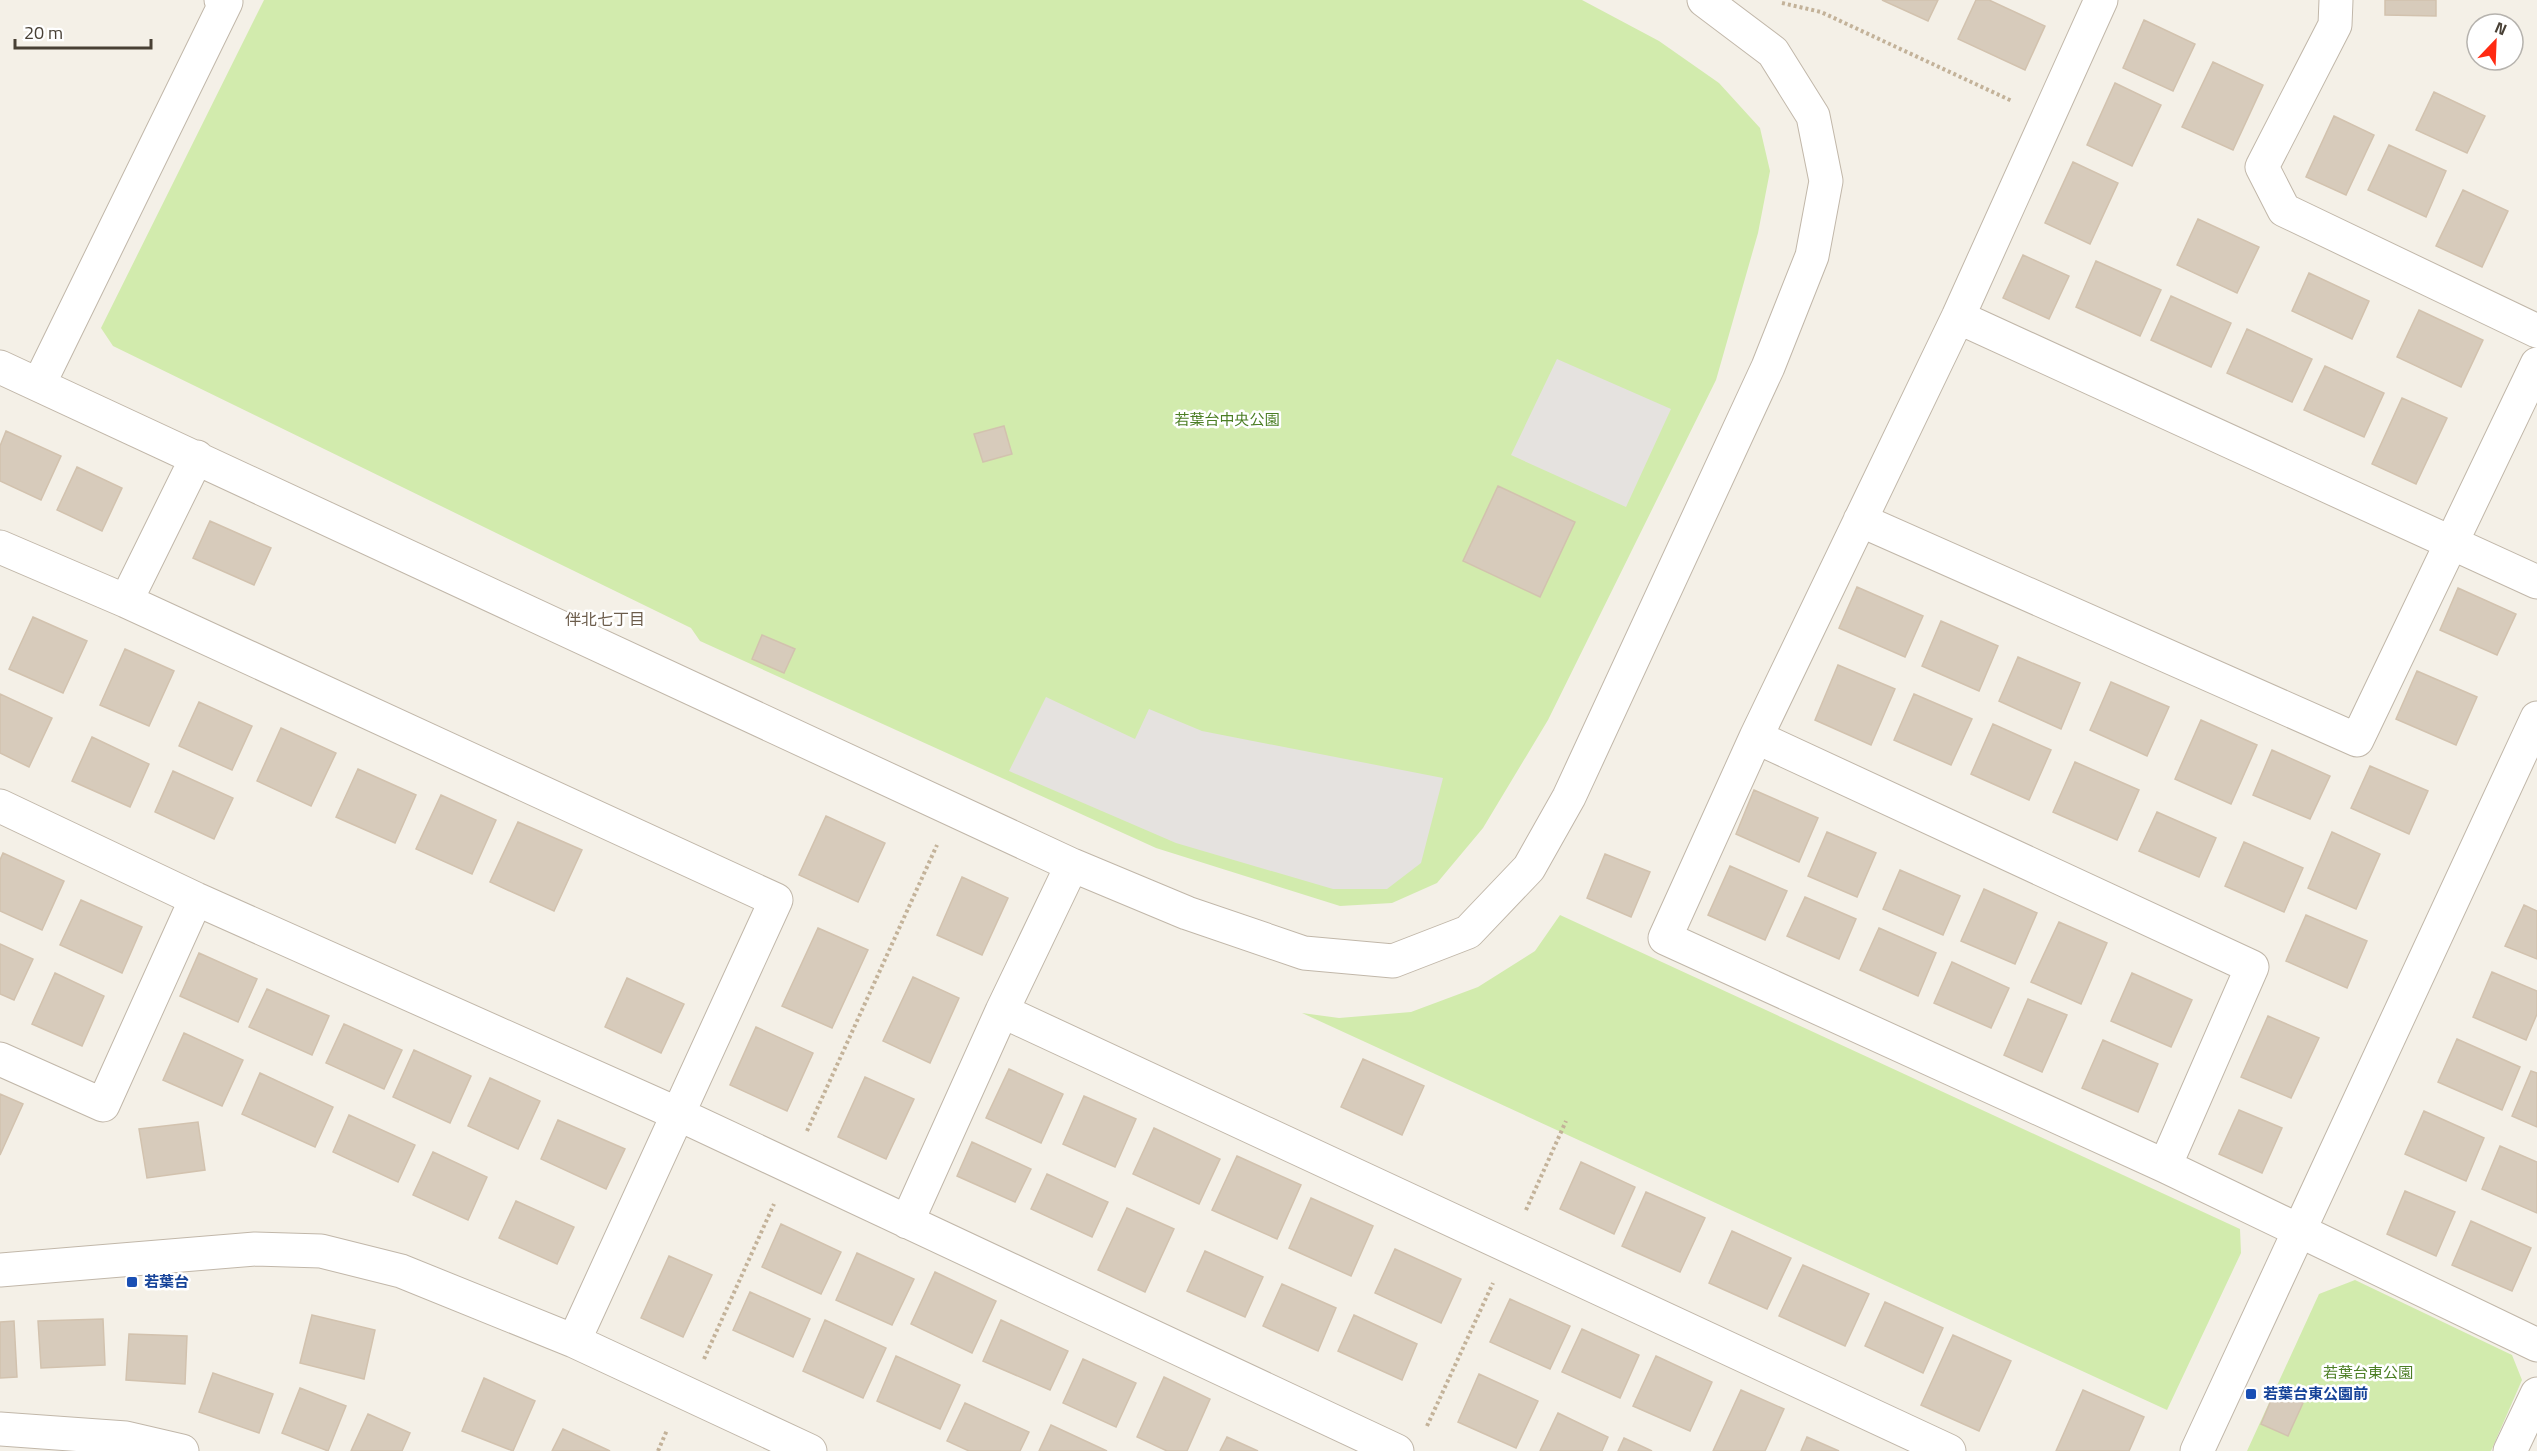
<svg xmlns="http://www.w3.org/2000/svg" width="2537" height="1451" font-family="'Titillium Web','Noto Sans JP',sans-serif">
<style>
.green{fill:#d2ebad}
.parking{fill:#e5e2df}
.building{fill:#d7cbbb;stroke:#d2c2ae;stroke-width:1.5}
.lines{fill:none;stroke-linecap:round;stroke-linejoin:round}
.minor-casing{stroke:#c1b7a9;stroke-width:35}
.path{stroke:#c3b299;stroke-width:4;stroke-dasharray:3 3;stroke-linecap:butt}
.minor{stroke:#fff;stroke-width:33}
.transit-dot{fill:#1a4fb4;stroke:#fff;stroke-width:2}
.labels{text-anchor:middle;stroke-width:5;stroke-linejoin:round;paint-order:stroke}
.park-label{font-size:15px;fill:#4b7e24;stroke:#fff}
.transit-label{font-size:15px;font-weight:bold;fill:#164399;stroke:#fff;text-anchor:start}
.neighbourhood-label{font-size:16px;fill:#6c5d4c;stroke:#fff}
</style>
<rect width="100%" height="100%" fill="#f4f0e7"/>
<path class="green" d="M264,0H1582L1659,41L1719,83L1760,128L1770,171L1758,233L1716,380L1548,720L1483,828L1437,883L1392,903L1340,906L1156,848L700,641L691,628L113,346L101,328Z
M1560,915L2240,1229L2241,1253L2167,1410L1302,1013L1339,1018L1411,1012L1478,987L1535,951Z
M2355,1280L2512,1355L2522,1380L2491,1451H2247L2319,1294Z"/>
<path class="parking" d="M1557,359L1671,409L1626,507L1511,455Z
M1046,697L1135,739L1149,709L1202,731L1443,778L1421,863L1387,889H1333L1176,843L1009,771Z"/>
<path class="building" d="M1882,0H1938L1928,21Z
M1976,0H1989L2045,26L2025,70L1958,39Z
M2385,0H2436V16L2385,15Z
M2144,20L2195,44L2173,91L2123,68Z
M2213,62L2263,85L2233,150L2182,127Z
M2115,83L2161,105L2132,166L2087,145Z
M2434,92L2485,116L2467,153L2416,130Z
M2334,116L2374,135L2346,195L2306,177Z
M2389,145L2446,171L2426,217L2368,190Z
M2073,162L2118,183L2090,244L2045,223Z
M2463,190L2508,211L2482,267L2436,246Z
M2198,219L2259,247L2237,293L2177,265Z
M2023,255L2069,276L2049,319L2003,298Z
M2096,261L2161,290L2140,336L2076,307Z
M2309,273L2369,301L2352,339L2292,311Z
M2171,296L2231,323L2211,367L2151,340Z
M2419,310L2483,340L2461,387L2397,357Z
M2247,329L2312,359L2292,402L2227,373Z
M2325,366L2384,393L2364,437L2304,410Z
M2402,398L2447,418L2416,484L2372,464Z
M1004,426L1012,454L983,462L974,434Z
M6,431L61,456L41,500L0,481V446Z
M77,467L122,488L102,531L57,510Z
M1498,486L1575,522L1540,597L1463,561Z
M210,521L271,548L254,585L193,558Z
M1857,587L1923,616L1905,657L1839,628Z
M2458,588L2516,614L2497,655L2440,630Z
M33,617L87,641L63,693L9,669Z
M1941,621L1998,646L1979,691L1922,666Z
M762,635L795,649L784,673L752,659Z
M125,649L174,671L149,726L100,705Z
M2018,657L2080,683L2061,729L1999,701Z
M1838,665L1895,689L1871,745L1815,720Z
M2417,671L2477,697L2456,745L2396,719Z
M2111,682L2169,707L2147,756L2090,730Z
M0,694L52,718L29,767L0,753Z
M1914,694L1972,719L1951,765L1894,740Z
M199,702L252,726L232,770L179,746Z
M2201,720L2257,745L2231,804L2175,779Z
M1993,724L2051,750L2029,800L1971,774Z
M281,728L336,753L311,806L257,781Z
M92,737L149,764L130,807L72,781Z
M2272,750L2330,776L2310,819L2253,795Z
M2075,762L2139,790L2117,840L2053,812Z
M2370,766L2428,791L2409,834L2351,808Z
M358,769L416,795L395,843L336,817Z
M173,771L233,798L214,839L155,812Z
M1754,790L1818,818L1799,862L1736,834Z
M441,795L496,820L472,874L416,849Z
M2157,812L2216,838L2199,877L2139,851Z
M826,816L885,843L858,902L799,875Z
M518,822L582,850L554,911L490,882Z
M1827,832L1876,853L1857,897L1808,876Z
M2332,832L2380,854L2356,909L2308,888Z
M2244,842L2303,868L2284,912L2225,886Z
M3,853L64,881L42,930L0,911V860Z
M1605,854L1650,872L1631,917L1587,898Z
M1730,866L1787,891L1765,940L1708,915Z
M1900,870L1960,896L1943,935L1883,909Z
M962,877L1008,898L982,955L937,935Z
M1984,889L2037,913L2015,964L1961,941Z
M1805,897L1856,919L1839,959L1787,936Z
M81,900L142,927L122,973L60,945Z
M2524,905L2537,911V959L2505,946Z
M2306,915L2367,941L2347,988L2286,961Z
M2059,922L2107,943L2081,1004L2031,982Z
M818,928L868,950L832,1028L782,1006Z
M1879,928L1936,953L1918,996L1860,970Z
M0,944L33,959L14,1000L0,994Z
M199,953L257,979L238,1022L180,996Z
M1952,962L2009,988L1991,1028L1934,1003Z
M2492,972L2537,991V1014L2526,1040L2473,1017Z
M55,973L104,996L82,1046L32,1024Z
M2132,973L2192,1000L2171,1047L2111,1021Z
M913,977L959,998L930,1063L883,1041Z
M627,978L684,1004L661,1053L605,1027Z
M267,989L329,1016L312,1055L249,1027Z
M2028,999L2067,1015L2042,1072L2004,1055Z
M2268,1016L2319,1038L2291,1098L2241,1077Z
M344,1024L402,1050L384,1089L326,1063Z
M756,1027L813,1053L787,1111L730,1085Z
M184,1033L243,1060L222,1106L163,1080Z
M2457,1039L2520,1067L2502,1110L2438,1082Z
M2103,1040L2158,1064L2138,1112L2082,1088Z
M414,1050L471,1076L450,1123L393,1097Z
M1363,1059L1424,1086L1402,1135L1341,1107Z
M1009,1069L1063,1094L1041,1143L986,1118Z
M2531,1071L2537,1073V1127L2512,1116Z
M260,1073L333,1107L315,1147L242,1114Z
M865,1077L914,1099L886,1159L838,1137Z
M490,1078L540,1101L518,1149L468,1126Z
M0,1094L23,1104L0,1155Z
M1084,1096L1136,1119L1115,1167L1063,1144Z
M2239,1110L2282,1128L2262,1173L2219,1154Z
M2424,1111L2484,1138L2466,1181L2405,1154Z
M349,1115L415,1145L398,1182L333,1152Z
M558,1120L625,1149L606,1189L541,1159Z
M198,1122L205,1170L147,1178L139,1129Z
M1154,1128L1220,1159L1199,1204L1133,1174Z
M972,1142L1031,1169L1015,1202L957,1176Z
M2500,1146L2537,1162V1213L2482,1189Z
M433,1152L487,1177L468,1220L413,1195Z
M1237,1156L1301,1185L1277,1239L1212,1210Z
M1581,1162L1635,1187L1614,1234L1560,1209Z
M1047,1174L1108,1202L1092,1237L1031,1209Z
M2405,1191L2455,1212L2436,1256L2387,1234Z
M1646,1192L1705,1218L1680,1272L1622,1246Z
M1311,1198L1373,1226L1351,1276L1289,1248Z
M516,1201L574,1227L557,1264L499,1238Z
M1127,1208L1174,1229L1145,1292L1098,1270Z
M2471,1221L2531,1248L2512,1291L2452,1265Z
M781,1224L841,1252L821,1294L762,1267Z
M1732,1231L1791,1258L1767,1309L1709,1283Z
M1395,1249L1461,1279L1441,1323L1375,1293Z
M1205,1251L1263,1277L1245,1317L1187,1291Z
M857,1253L914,1279L892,1325L836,1300Z
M669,1256L712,1275L683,1337L641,1318Z
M1803,1265L1869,1294L1845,1346L1779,1316Z
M935,1272L996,1301L972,1353L911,1324Z
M1282,1284L1336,1308L1318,1351L1263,1326Z
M750,1292L810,1319L793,1357L733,1330Z
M1510,1299L1570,1326L1550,1369L1490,1342Z
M1885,1302L1943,1328L1923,1373L1865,1346Z
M312,1315L375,1330L364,1379L300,1363Z
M1354,1315L1417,1344L1402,1380L1338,1351Z
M103,1319L105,1365L41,1368L38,1321Z
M825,1320L886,1348L863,1398L803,1371Z
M1001,1320L1068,1351L1050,1390L983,1361Z
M14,1321L17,1377L0,1378V1322Z
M1582,1329L1639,1355L1620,1398L1562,1372Z
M129,1334L187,1336L185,1384L126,1380Z
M1953,1335L2011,1361L1979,1431L1921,1405Z
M896,1356L960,1385L940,1429L877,1401Z
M1656,1356L1712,1382L1690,1431L1633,1406Z
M1083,1359L1136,1383L1116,1427L1063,1403Z
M213,1373L273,1394L259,1433L199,1412Z
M1479,1374L1538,1401L1516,1448L1458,1422Z
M1164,1377L1210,1399L1187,1451H1167L1137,1437Z
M484,1378L535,1401L513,1451L462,1431Z
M300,1388L346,1406L328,1451L282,1433Z
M1741,1390L1784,1409L1765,1451H1713Z
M2083,1390L2144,1417L2129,1451H2056Z
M2275,1391L2303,1403L2288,1436L2261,1424Z
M965,1403L1029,1432L1020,1451H969L947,1441Z
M1558,1413L1608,1437L1602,1451H1540Z
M368,1414L410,1433L402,1451H351Z
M1051,1425L1107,1451H1039Z
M563,1429L610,1451H552Z
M1227,1437L1258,1451H1220Z
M1807,1437L1839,1451H1801Z
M1624,1438L1652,1451H1618Z"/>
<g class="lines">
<defs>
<path id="minor" d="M2101,0L1958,317L1756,737L1665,938L2165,1166L2537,1345
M2336,0L2335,25L2262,167L2284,210L2537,331
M1958,317L2537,582
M0,367L1072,865L1187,913L1304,953L1393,961L1468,932L1529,868L1569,797L1768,367L1812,256L1826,181L1813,116L1773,52L1704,0
M39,384L226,2L221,0
M1860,520L2357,740L2537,364
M0,547L126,601L776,900L574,1341
M126,601L197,457
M1756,737L2252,967L2165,1166
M0,806L196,899L678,1114L1397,1451
M1002,1011L1949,1451
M0,1059L103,1105L196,899
M907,1222L1002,1011L1072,865
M0,1270L255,1249L321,1251L401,1271L574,1341L810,1451
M0,1429L126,1438L182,1451
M2197,1451L2537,718
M2510,1451L2537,1394"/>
</defs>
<use href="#minor" class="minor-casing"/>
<path class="path" d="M1782,3L1821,12L2012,101
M807,1131L937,845
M1526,1210L1566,1121
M704,1359L774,1204
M1427,1426L1493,1283
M658,1451L667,1430"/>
<use href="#minor" class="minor"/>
</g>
<g class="transit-dot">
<rect x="126" y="1276" width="12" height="12" rx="3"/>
<rect x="2245" y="1388" width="12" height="12" rx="3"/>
</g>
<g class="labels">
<g class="park-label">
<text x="1227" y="425">若葉台中央公園</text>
<text x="2368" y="1378">若葉台東公園</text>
</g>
<g class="transit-label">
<text x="144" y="1287">若葉台</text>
<text x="2263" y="1399">若葉台東公園前</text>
</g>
<g class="neighbourhood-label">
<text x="605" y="625">伴北七丁目</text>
</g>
</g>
<g transform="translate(2495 42) rotate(23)"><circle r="28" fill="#ffffff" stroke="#b6b3ae" stroke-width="1.5"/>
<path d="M0-4.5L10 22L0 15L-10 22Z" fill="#ff2b13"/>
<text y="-9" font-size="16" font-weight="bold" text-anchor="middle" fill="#484035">N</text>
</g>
<path d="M15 39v9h136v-9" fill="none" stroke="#484035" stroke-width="3"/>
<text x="24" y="39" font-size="18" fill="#484035" stroke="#ffffff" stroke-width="4.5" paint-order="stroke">20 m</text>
</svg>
